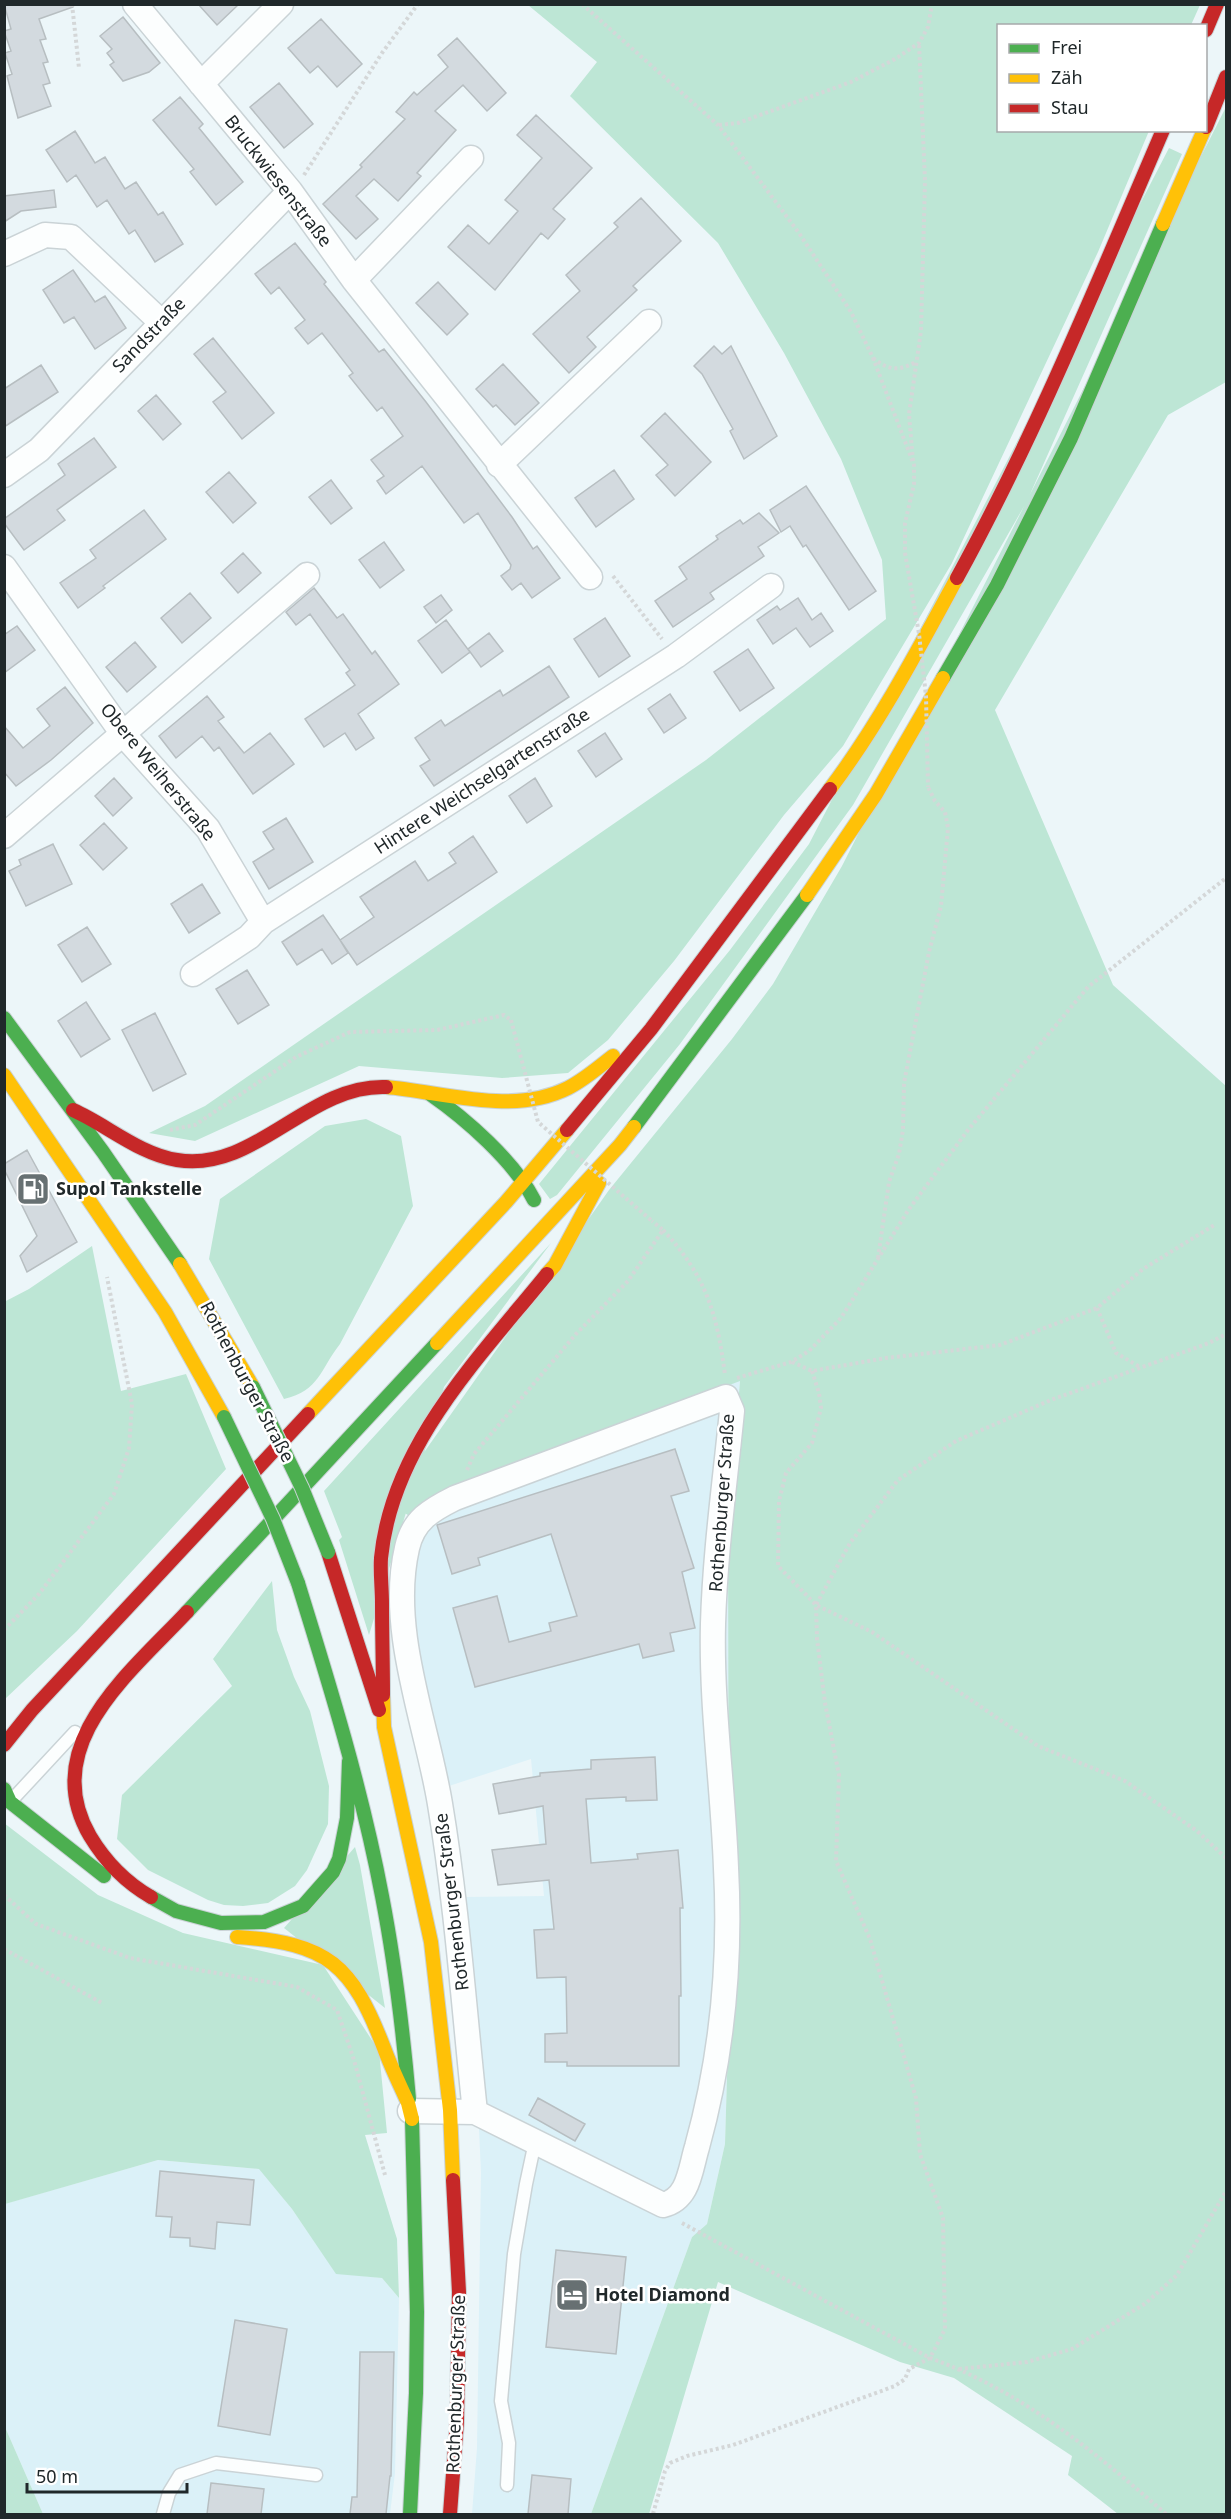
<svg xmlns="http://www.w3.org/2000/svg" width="1231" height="2519" font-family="'Noto Sans',sans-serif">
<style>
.built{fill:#dbf1f8}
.green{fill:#bde6d5}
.building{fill:#d3dadf;stroke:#b7bec1;stroke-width:1.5}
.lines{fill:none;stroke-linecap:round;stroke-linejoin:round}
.lane-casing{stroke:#cad3d6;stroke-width:15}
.street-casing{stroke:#cad3d6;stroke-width:27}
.fast-casing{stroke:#cad3d6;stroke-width:16}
.slow-casing{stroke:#cad3d6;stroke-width:16}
.jam-casing{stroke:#cad3d6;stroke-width:16}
.path{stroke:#d4d7d8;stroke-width:4;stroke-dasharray:3 3;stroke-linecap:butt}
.lane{stroke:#fcfefe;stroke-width:12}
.street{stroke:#fcfefe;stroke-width:24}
.fast{stroke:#4caf50;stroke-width:14}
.slow{stroke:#ffc107;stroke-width:14}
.jam{stroke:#c62828;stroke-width:14}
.fast-bridge-casing{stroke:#cad3d6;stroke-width:16;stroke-linecap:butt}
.path-bridge{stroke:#d4d7d8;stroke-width:4;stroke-dasharray:3 3;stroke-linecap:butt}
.fast-bridge{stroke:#4caf50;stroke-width:14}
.labels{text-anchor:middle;stroke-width:5;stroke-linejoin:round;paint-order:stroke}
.street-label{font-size:18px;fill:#20282a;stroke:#fff}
.poi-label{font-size:18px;font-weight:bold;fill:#20282a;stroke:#fff;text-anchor:start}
</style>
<rect width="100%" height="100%" fill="#ecf6f9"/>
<path class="built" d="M740,1380L728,1526L729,2011L725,2144L707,2224L692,2237L591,2514H472L477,2448L481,2172L471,1958L464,1897L544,1896L531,1759L446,1787L414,1636L412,1604L415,1556L425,1527L434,1517L424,1501Z
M158,2160L260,2169L292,2209L336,2273L382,2278L399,2298L395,2473L390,2514H43L5,2427L4,2204Z"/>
<path class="green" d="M528,5H1200L1191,25L998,26V130L1149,131L1098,252L952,563L843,746L784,815L674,961L608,1040L568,1073L502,1078L359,1066L195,1141L149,1133L205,1106L706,760L886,619L882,560L841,459L784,353L718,243L570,96L597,62Z
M1226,107V382L1168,415L995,710L1113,985L1226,1086V2514H1118L1068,2475L1072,2456L954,2378L900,2362L718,2282L649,2514H591L692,2237L707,2224L725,2144L729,2011L728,1526L740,1381L424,1501L411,1517L400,1510L420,1458L609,1190L732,1039L773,984L842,866Z
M1169,148L1182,154L1027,501L853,805L680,1044L557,1195L550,1199L539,1184L730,950L809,844Z
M366,1119L401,1136L413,1206L340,1344C319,1371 320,1390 284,1399L209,1259L220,1199L325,1126Z
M551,1243L444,1387L369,1635L339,1540L342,1537L324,1491Z
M92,1246L121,1391L186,1374L226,1469L77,1631L5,1699L4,1302L29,1289Z
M272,1581L277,1630L294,1677L310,1711L329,1786L328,1824L307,1870L295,1886L268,1903L243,1906L224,1905L208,1900L148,1870L117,1839L122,1795L232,1686L213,1659Z
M4,1823L98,1895L183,1933L323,1965L379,2051L387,2133L365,2135L397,2239L399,2298L382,2278L336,2274L292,2209L259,2169L158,2160L5,2204Z
M355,1847L360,1865L385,2008L284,1928Z
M4,2427H5L43,2514H5Z"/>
<path class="building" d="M4,4H73V7L39,19L46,39L40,40L48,62L43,63L50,83L43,85L51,106L18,118L7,76L12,74L5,53L11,51L4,31L11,29Z
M198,4H239L217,25Z
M123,17L160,63L149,72L123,81L110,65L114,62L107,53L112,49L100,36Z
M321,19L362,64L337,87L318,66L310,73L288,48Z
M457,38L506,93L487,111L463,85L435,111L456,130L417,173L421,176L398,201L374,179L356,196L378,219L356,239L323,204L362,167L360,165L405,119L396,112L414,92L417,95L448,67L438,55Z
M279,83L313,124L284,148L250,107Z
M180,97L203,124L199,128L243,182L216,205L190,172L194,169L153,120Z
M536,115L592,168L553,209L565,219L548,239L541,233L495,290L448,247L468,225L489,244L518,211L505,200L542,158L517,135Z
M75,131L95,163L105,157L125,189L136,182L158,215L163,212L183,244L155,262L135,230L129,234L107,200L97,207L76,175L67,182L46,150Z
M54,190L56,207L21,211L4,222V196Z
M641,198L681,241L633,286L637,290L587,337L596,347L569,373L533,334L580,291L566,275L618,227L614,223Z
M295,243L326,282L324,284L379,352L384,349L426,402L512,517L533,549L537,546L560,578L532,598L521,583L512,590L501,576L510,569L511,565L478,513L464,523L422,466L386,494L377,481L384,476L371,460L403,436L382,407L377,411L349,376L353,373L322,333L308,344L295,328L305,320L279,287L271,294L255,274Z
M73,270L95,302L105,296L126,328L95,349L74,317L64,323L43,290Z
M438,282L468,314L447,335L416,303Z
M213,338L274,413L242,439L213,402L226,392L194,354Z
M714,346L722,354L731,346L777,436L744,459L730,431L733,429L702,374L694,366Z
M503,364L539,403L515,425L496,405L493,407L476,389Z
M41,365L58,392L4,427V389Z
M156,395L181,424L163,440L138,411Z
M665,413L711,462L675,496L656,475L668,465L641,436Z
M94,438L116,467L57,510L65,520L24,550L4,523V519L65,475L58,464Z
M614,470L634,499L596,527L575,498Z
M229,472L256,503L233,523L206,492Z
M331,480L352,508L331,524L309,497Z
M806,486L876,591L849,610L806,545L803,547L790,526L781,532L770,510Z
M144,510L166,539L103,586L105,588L78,608L60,583L96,558L90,550Z
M759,513L779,533L758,547L764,556L710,593L714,599L673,627L655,601L687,579L679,567L718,539L716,536L740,520L743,524Z
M384,542L404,570L380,588L359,560Z
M243,553L261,573L238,593L221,573Z
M314,588L337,618L343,614L372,654L375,651L399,684L358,714L374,738L356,750L345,733L324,747L305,719L355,685L346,673L350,670L310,614L296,625L286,612Z
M190,593L211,618L182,643L161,618Z
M441,595L452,610L436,623L424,607Z
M798,598L812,620L821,613L833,631L810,647L796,628L773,644L757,620L777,606L780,610Z
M605,618L630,656L599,677L574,639Z
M446,620L470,652L442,673L418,641Z
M17,626L35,650L4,673V635Z
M489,633L503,651L481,667L468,649Z
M135,642L156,667L127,692L106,667Z
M748,649L774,688L740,711L714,672Z
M549,666L569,697L434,786L420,766L430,760L415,738L441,720L445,726L500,690L503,696Z
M65,687L93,723L51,760L16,786L4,772V726L23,748L50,726L37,709Z
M670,694L686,718L664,733L648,709Z
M207,696L224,717L218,721L244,753L270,733L294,764L253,794L219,747L214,751L202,736L176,758L159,736Z
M605,733L622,759L596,777L578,751Z
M114,778L132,798L113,816L95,796Z
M535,778L552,806L527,823L509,796Z
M286,818L313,862L269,889L253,862L274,849L263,832Z
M104,823L127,848L103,870L80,845Z
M473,836L497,872L357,965L340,940L348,953L332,964L322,949L297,965L282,942L323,915L340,940L374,917L360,897L415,861L428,881L456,863L449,853Z
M53,844L72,884L26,906L9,871L21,865L19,860Z
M202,884L220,913L189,933L171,904Z
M87,927L111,964L82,982L58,945Z
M247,970L269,1005L238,1024L216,989Z
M86,1002L110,1039L81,1057L58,1021Z
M155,1013L186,1074L153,1091L122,1030Z
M27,1150L77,1242L27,1272L20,1256L37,1236L4,1169V1164Z
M675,1449L689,1491L671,1496L694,1568L682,1572L695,1628L670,1633L674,1651L643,1658L639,1644L475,1687L453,1608L497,1596L509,1642L551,1631L549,1623L577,1616L551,1534L478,1558L480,1565L452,1574L437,1525Z
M655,1757L657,1800L626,1801V1797L586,1799L591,1863L638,1859L637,1854L678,1850L683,1908H680L681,1996H679V2066H567V2062H545V2034L567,2033L566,1977L537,1978L534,1930L554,1929L549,1880L498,1885L492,1850L546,1844L543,1806L499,1814L493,1784L540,1776V1773L591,1769V1760Z
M538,2098L585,2124L575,2141L529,2115Z
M160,2171L254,2180L250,2225L217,2222L215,2249L190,2246V2238L170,2237L172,2217L156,2216Z
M556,2250L626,2257L616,2354L546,2347Z
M235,2320L287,2329L270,2435L218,2426Z
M360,2352H394L391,2476H390L386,2514H350L352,2497H357Z
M532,2475L571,2479L568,2514H528Z
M211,2483L264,2489L261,2514H207Z"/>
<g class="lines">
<defs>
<path id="lane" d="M11,1801L75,1732
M507,2485L509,2443L501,2401L514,2254L526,2184L535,2142
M163,2514L169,2493L180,2475L216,2463L316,2475"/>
<path id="street" d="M135,4L290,191L354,280L590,577
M201,84L281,4
M4,254L45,235L71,237L161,322
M354,280L471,158
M499,465L649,322
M4,475L39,450L290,191
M4,567L123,734L208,829L263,922
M4,836L307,575
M193,974L249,937L263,922L676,656L771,586
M410,2111L475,2112L663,2205C689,2199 690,2170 697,2147C722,2057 731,1962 726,1868C723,1786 711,1706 713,1624C715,1553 725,1482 732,1411L726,1397L455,1498C431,1510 413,1520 407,1548C388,1630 427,1724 440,1804C457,1906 464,2009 475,2112"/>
<path id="fast" d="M943,678L997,585L1071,438L1163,224
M4,1018L103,1152L180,1264
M430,1094C466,1119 514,1161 534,1200
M634,1127L807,895
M298,1583C330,1686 362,1790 382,1896C395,1963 403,2031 409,2099
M187,1612L437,1343
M4,1789L10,1802L104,1876
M151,1897L176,1911L221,1923L264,1922L303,1906L333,1872L339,1859L347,1818L349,1761
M410,2514L416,2393L417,2312L412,2119"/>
<path id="slow" d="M1163,224L1204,130
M830,789C879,724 918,650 957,578
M807,895L876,794L943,678
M4,1075L165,1312L224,1417
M386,1087C444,1092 512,1116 568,1088C584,1080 599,1067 613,1056
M180,1264L253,1387
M547,1274L555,1265L599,1183
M437,1343L620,1145L634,1127
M308,1414L506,1202L567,1130
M383,1695L384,1727L431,1942L450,2110L453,2180
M237,1937C329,1943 352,1965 384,2048C391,2067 400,2085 408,2103L412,2119"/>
<path id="jam" d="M1206,30L1217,4
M1206,127L1226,77
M957,578C1036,434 1098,281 1163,130
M73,1110C107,1125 139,1154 177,1160C255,1173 308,1084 386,1087
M567,1130L651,1029L830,789
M328,1552L379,1710
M383,1695C383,1664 382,1634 382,1603C382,1588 380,1573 381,1558C392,1445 479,1358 547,1274
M4,1745L32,1710L308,1414
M151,1897C125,1882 105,1861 90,1836C37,1745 131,1672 187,1612
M450,2514L457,2421L459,2292L453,2180"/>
</defs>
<use href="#lane" class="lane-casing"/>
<use href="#street" class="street-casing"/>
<use href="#fast" class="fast-casing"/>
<use href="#slow" class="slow-casing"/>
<use href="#jam" class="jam-casing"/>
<path class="path" d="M72,4L79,68
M582,4L718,125L799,233L851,312L873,358L914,465V484L905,523V553
M719,125L738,123L851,82L895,59L919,43L928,27L932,4
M304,175L382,53L418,4
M873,358C890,371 898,371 916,362
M913,461L909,414L921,331L925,181L919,43
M613,576L662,639
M170,1130L195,1125L296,1057L350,1032L437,1030L504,1015L511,1020
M663,1230C706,1276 717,1313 725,1375
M878,1258L889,1182L899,1154L903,1130L904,1083L929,952L941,906L948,828L945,812L935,801L928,787
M1097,1308L1116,1353L1140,1367
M792,1362L812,1371L886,1358L1000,1345L1097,1308L1143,1269L1216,1224
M812,1371L819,1393L821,1408L812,1443L786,1473L779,1501L778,1566L816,1605L872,1632L1038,1746L1125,1781L1197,1831L1226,1858
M737,1378L791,1362L809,1351L841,1318L909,1209L968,1130L1088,987L1226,878
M467,1470L474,1454L576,1334L628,1281L663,1230L652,1221
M4,1630L39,1594L114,1494L129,1448L132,1404L107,1277
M4,1895L36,1924L130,1958L297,1987L337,2010L354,2060L385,2175
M4,1949L102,2003
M682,2223L930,2358C1023,2392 1092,2450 1166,2514
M959,2369L1027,2362L1072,2349L1146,2303L1177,2275L1226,2191
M653,2514L665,2471L670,2463L687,2456L733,2445L895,2386L905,2379L909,2369L930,2358L945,2329L943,2218L920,2154L916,2098L870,1939L836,1861L839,1775L825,1703L817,1639L816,1605L850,1543L898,1480L956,1441L1051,1400L1209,1343L1226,1334"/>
<use href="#lane" class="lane"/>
<use href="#street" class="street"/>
<use href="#fast" class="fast"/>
<use href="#slow" class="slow"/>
<use href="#jam" class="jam"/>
<defs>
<path id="fast-bridge" d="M253,1387L302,1488L328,1552
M224,1417L273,1519L298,1583"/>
</defs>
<use href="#fast-bridge" class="fast-bridge-casing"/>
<path class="path-bridge" d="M905,553L919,634L926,696L928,787
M511,1020L538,1122L652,1221"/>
<use href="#fast-bridge" class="fast-bridge"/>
</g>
<defs>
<symbol id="fuel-square" viewBox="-11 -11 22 22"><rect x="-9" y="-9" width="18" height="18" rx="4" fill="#677072" stroke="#fff"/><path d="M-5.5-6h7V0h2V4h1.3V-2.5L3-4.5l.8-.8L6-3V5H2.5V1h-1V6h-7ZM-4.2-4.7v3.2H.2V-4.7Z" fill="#fff"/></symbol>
<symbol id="hotel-square" viewBox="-11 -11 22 22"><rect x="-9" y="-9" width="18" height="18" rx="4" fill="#677072" stroke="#fff"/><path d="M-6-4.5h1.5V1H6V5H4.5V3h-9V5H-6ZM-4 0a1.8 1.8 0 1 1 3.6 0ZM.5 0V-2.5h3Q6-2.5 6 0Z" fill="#fff"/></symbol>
</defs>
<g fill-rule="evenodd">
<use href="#fuel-square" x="14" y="1170" width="38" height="38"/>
<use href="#hotel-square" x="553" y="2276" width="38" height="38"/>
</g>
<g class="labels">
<g class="street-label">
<text transform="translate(278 181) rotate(52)" y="6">Bruckwiesenstraße</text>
<text transform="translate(149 335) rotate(-46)" y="6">Sandstraße</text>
<text transform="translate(158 772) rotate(51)" y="6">Obere Weiherstraße</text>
<text transform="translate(482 781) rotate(-33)" y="6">Hintere Weichselgartenstraße</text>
<text transform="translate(247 1382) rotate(62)" y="6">Rothenburger Straße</text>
<text transform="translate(722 1503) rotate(-86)" y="6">Rothenburger Straße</text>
<text transform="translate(452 1902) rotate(-97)" y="6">Rothenburger Straße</text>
<text transform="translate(456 2384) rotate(-88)" y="6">Rothenburger Straße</text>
</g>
<g class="poi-label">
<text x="56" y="1195">Supol Tankstelle</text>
<text x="595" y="2301">Hotel Diamond</text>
</g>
</g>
<rect width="1231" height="2519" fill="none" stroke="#20282a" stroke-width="12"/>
<rect x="997" y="24" width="210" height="108" fill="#ffffff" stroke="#a6a9aa" stroke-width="1.5"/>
<rect x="1009" y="44" width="30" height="9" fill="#4caf50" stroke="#a6a9aa" stroke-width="1.5"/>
<text x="1051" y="54" font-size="18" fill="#20282a">Frei</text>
<rect x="1009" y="74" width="30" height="9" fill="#ffc107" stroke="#a6a9aa" stroke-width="1.5"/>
<text x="1051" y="84" font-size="18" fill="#20282a">Zäh</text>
<rect x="1009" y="104" width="30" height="9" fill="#c62828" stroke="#a6a9aa" stroke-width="1.5"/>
<text x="1051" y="114" font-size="18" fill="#20282a">Stau</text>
<path d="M27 2483v9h160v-9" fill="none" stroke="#20282a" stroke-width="3"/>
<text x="36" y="2483" font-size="18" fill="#20282a" stroke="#ffffff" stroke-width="4.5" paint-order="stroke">50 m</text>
</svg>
